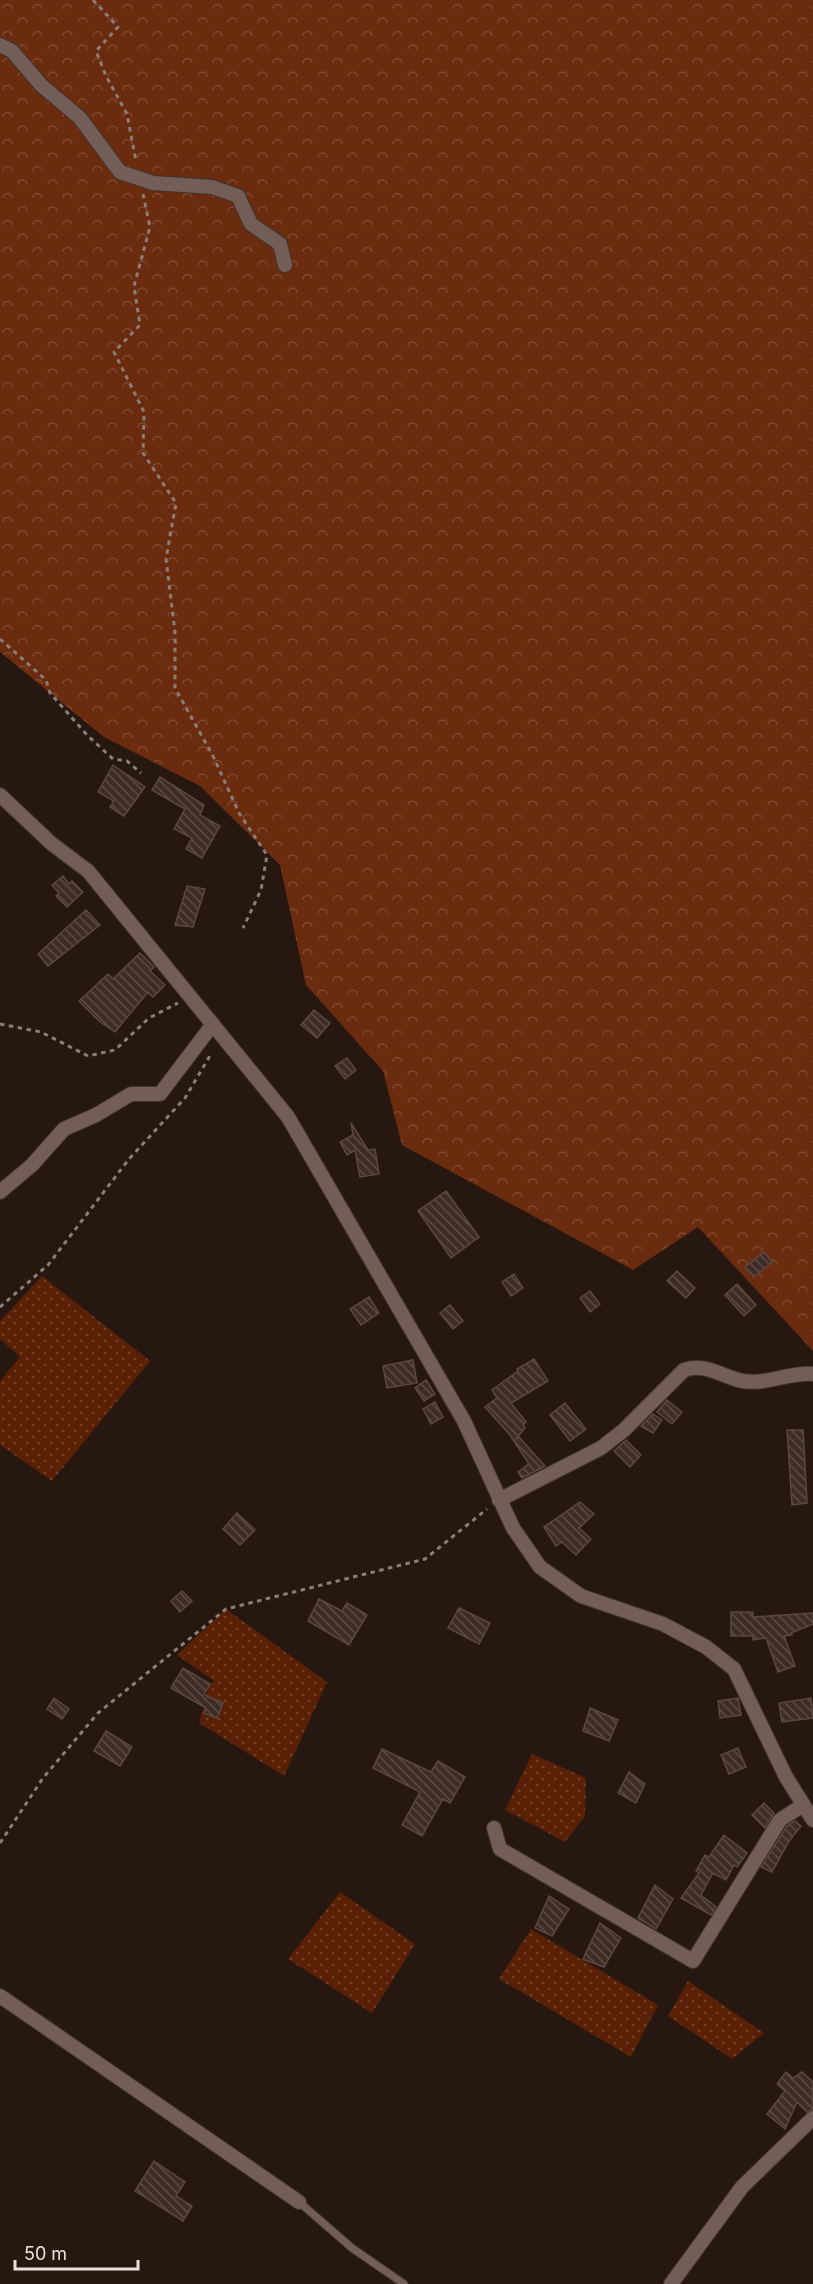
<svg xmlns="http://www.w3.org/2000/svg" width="813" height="2284" font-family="Inter,sans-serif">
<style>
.grass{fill:url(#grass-dots)}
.forest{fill:url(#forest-crowns)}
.building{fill:url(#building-back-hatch);stroke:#5a4841;stroke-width:1.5}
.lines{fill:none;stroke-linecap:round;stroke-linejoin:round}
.service-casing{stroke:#3f3431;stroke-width:9}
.minor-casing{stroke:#3f3431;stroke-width:16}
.path{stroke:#8b7e78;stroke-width:3;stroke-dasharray:4.5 4.5;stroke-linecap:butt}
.service{stroke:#725e57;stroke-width:7}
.minor{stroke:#725e57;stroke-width:14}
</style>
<defs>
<pattern id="grass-dots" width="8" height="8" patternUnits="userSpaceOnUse" patternTransform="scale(1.5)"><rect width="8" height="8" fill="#592006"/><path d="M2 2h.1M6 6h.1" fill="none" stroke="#71402a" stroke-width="1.8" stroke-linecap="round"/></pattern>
<pattern id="forest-crowns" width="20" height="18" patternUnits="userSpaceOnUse" patternTransform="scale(1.5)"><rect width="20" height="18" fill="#6a2b0f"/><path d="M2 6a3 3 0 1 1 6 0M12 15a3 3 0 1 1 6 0" fill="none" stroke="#7f4931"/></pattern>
<pattern id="building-back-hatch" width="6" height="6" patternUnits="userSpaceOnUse" patternTransform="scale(1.5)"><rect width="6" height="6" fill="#3e2d26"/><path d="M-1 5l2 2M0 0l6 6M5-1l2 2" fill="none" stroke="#5a4b45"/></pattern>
</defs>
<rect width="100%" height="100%" fill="#271711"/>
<path class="grass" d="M42,1276L150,1361L52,1481L0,1445V1381L20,1357L0,1339V1321Z
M226,1609L327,1682L284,1776L199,1723L210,1684L214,1681L177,1655Z
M532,1754L586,1778L585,1816L565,1842L505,1810Z
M340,1892L415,1944L372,2013L288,1959Z
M531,1929L658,2005L631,2057L499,1979Z
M688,1981L764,2033L732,2059L668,2016Z"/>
<path class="forest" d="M0,0H813V1351L698,1227L633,1270L402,1145L383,1071L306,985L280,865L200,786L104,737L0,652Z"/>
<path class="building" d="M113,765L145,787L124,816L110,807L114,801L98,792Z
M160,777L204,805L200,815L220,826L202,858L186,849L192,838L174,829L185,809L152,790Z
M63,876L69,884L72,881L83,892L67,907L56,896L59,893L52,885Z
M187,886L205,889L193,927L175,925Z
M86,910L100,925L48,966L38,954Z
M140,953L154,967L150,971L165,985L153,997L148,992L115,1032L99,1021L79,1001L108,974L113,979Z
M314,1010L330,1023L317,1038L301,1025Z
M347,1058L356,1070L345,1079L335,1066Z
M351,1123L368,1150L375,1149L379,1174L360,1177L355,1150L347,1155L340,1142L353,1135Z
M446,1191L479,1237L451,1258L418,1211Z
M764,1252L772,1262L754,1277L745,1267Z
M677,1271L695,1288L686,1298L667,1281Z
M514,1274L523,1288L511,1296L502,1282Z
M737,1284L756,1305L744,1316L725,1295Z
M590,1291L600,1304L590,1312L580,1298Z
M369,1297L379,1313L361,1325L350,1309Z
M450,1305L463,1321L453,1329L440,1313Z
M534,1359L548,1381L511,1403L526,1422L523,1425L525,1428L515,1440L519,1437L545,1466L522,1478L518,1472L529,1464L510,1435L485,1407L497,1398L492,1390L518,1371L517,1369Z
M413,1360L417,1383L387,1388L383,1366Z
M426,1380L435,1394L424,1401L415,1388Z
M667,1400L682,1412L672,1424L657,1412Z
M435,1402L443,1417L431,1424L423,1409Z
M565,1403L586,1429L570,1441L550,1415Z
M653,1414L662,1420L653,1433L641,1426Z
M787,1430H803L807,1503L792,1505Z
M626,1440L641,1455L630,1467L614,1451Z
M580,1502L594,1514L579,1528L591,1539L576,1555L562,1542L556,1546L544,1527Z
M237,1513L255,1530L240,1545L223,1529Z
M182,1591L192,1601L180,1612L171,1601Z
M319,1599L342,1611L347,1603L367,1615L349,1645L308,1621Z
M459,1608L490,1623L479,1644L448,1628Z
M731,1612H753V1617L813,1613V1624L791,1633L792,1635L784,1636L795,1666L778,1672L766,1638L753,1640V1636H731Z
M183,1668L210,1684L204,1695L223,1703L217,1718L204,1713L206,1708L171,1688Z
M54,1698L69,1709L62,1719L47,1709Z
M738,1698L741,1715L720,1718L718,1701Z
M811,1698L813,1718L782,1722L779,1703Z
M590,1708L618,1720L609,1741L583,1731Z
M106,1731L132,1747L120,1766L94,1751Z
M738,1748L746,1767L729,1774L721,1755Z
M382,1749L431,1772L438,1761L465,1777L450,1803L443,1799L422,1836L402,1825L420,1792L373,1768Z
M629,1772L645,1784L636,1803L618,1793Z
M764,1803L774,1813L765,1828L752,1815Z
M795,1821L801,1826L789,1841L772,1872L761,1867L787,1826Z
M724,1835L747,1853L737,1867L734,1865L726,1880L713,1873L701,1895L716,1907L711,1915L681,1898L699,1873L696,1871L705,1855L709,1857Z
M655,1885L673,1899L656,1929L638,1918Z
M549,1896L569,1909L552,1936L535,1928Z
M600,1923L621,1938L604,1967L583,1959Z
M786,2072L793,2078L802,2072L813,2082V2109L807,2112L797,2102L785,2129L767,2114L785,2091L777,2084Z
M154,2161L185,2182L176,2196L192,2206L183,2221L135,2191Z"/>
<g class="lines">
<defs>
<path id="service" d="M299,2202L352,2248L404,2284"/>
<path id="minor" d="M0,45L12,51L41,85L80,118L120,172L153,183L212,187L238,196L251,224L280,244L285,265
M0,795L52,844L88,871L288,1117L464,1421L513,1528L540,1567L581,1596L663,1624L706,1647L734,1669L786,1777L813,1820
M0,1192L32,1165L64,1129L96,1115L131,1094H160L213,1024
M499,1500L601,1448L624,1430L684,1370C705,1362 722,1377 743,1381C766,1385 790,1372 813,1374
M494,1828L500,1849L693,1961L780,1820L803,1805
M0,1996L299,2202
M671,2284L742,2187L813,2118"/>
</defs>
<use href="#service" class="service-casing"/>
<use href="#minor" class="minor-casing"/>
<path class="path" d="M93,0L118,27L96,51L106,76L127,114L136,161
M143,194L150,227L134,286L140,325L114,352L144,412L143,453L176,503L166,559L175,632V688L213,756L239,813L267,855L261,890L243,928
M0,639L46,680L50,693L87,735L113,759L127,761L141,773
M0,1024L41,1032L88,1056L115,1050L149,1018L178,1003
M0,1307L48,1265L129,1159L185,1098L211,1054
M0,1843L43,1778L98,1713L226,1609L425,1559L487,1509"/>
<use href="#service" class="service"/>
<use href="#minor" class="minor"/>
</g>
<path d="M15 2260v9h123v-9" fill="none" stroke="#ebe0db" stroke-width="3"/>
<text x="24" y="2260" font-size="18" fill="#ebe0db" stroke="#271711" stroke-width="4.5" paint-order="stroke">50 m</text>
</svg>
